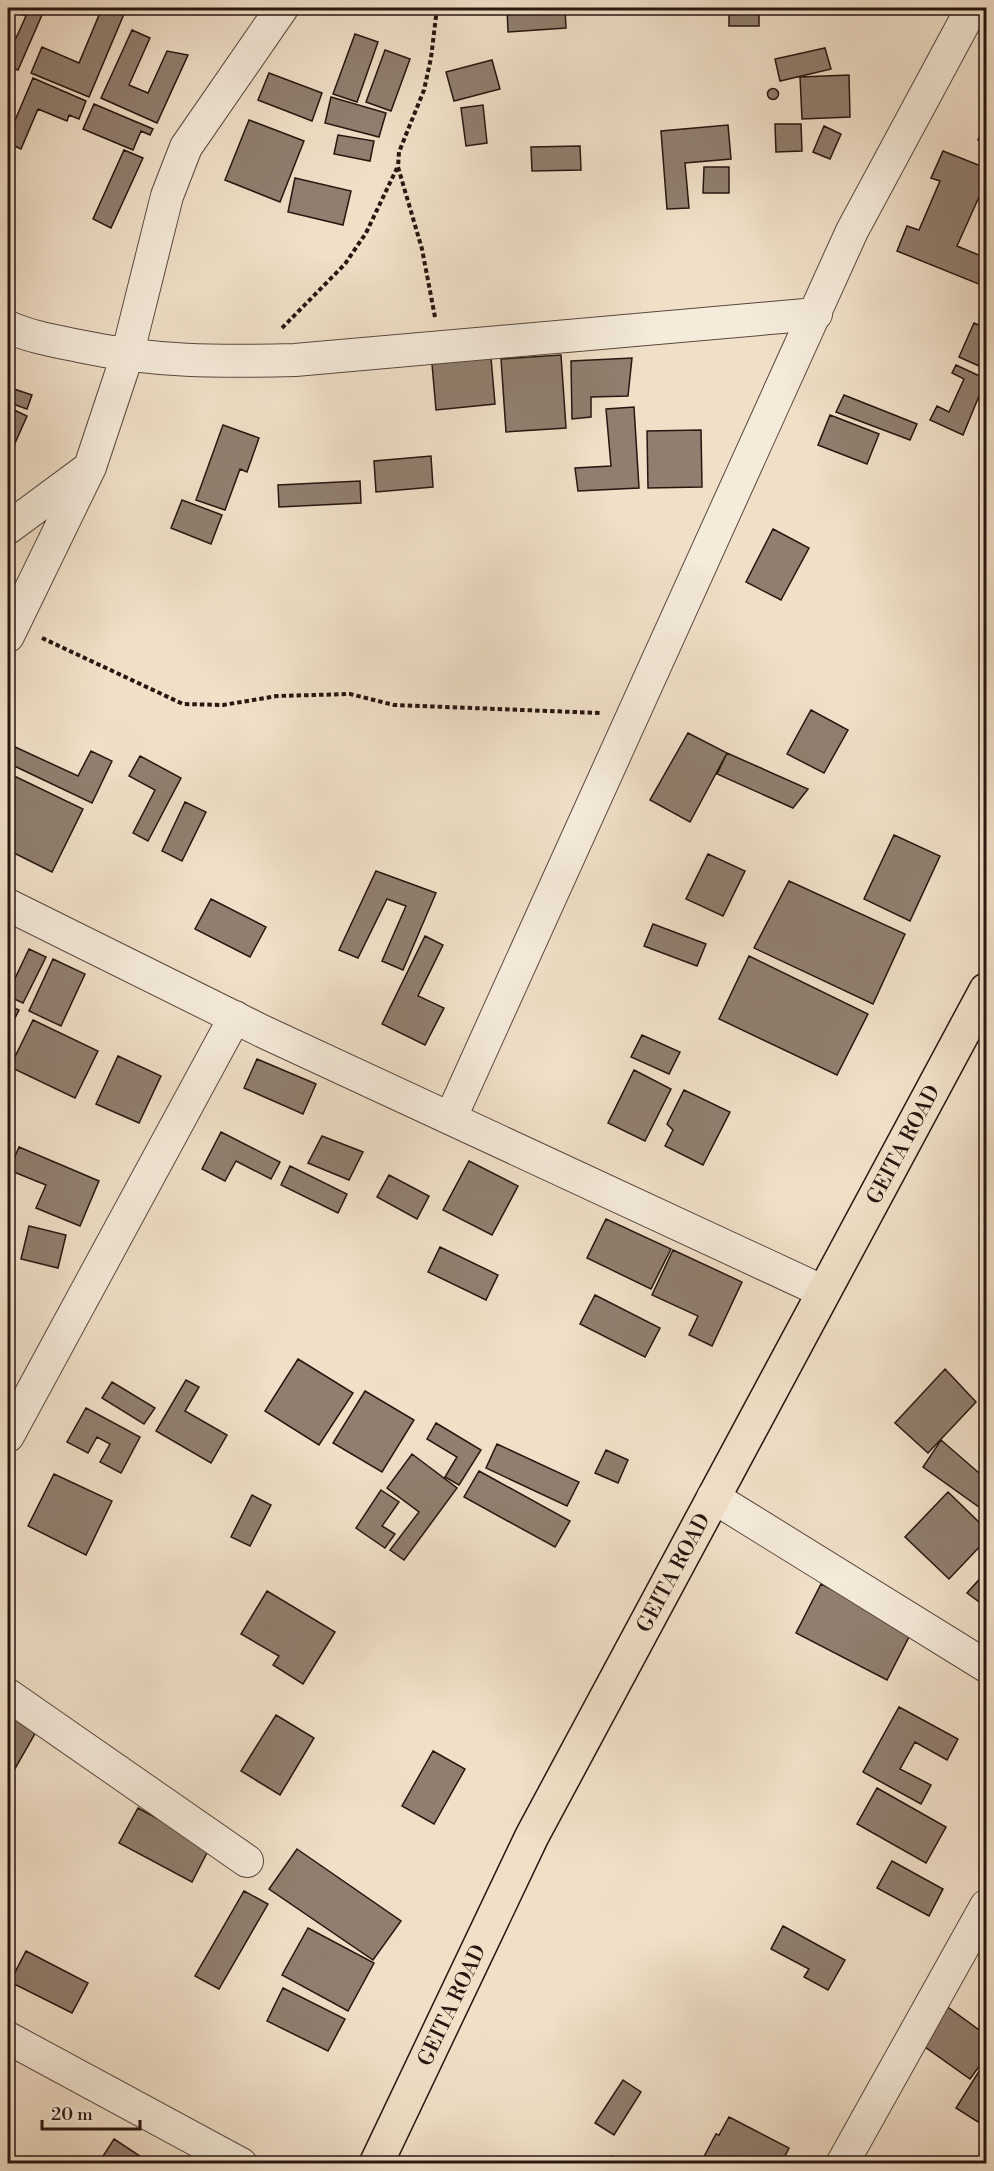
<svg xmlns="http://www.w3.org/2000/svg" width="994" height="2171" font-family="'Libre Bodoni',serif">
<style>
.building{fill:#907f70;stroke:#271610;stroke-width:1.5}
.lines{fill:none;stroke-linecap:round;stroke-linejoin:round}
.street-casing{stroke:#59483e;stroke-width:34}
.highway-casing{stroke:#271610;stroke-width:36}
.path{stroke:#271610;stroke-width:4;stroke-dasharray:4.5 3;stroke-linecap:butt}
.street{stroke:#f5ebdb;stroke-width:32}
.highway{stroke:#f0e0c8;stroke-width:33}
.labels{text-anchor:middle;stroke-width:5;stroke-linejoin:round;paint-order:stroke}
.street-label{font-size:21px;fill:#271610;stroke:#f5ebdb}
</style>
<rect width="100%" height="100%" fill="#f0e0c8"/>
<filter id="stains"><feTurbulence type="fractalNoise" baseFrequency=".00333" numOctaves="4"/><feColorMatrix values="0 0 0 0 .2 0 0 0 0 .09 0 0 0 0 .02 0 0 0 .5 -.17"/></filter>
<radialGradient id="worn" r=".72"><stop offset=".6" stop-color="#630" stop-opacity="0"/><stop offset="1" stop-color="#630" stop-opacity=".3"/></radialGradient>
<path class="building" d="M15,8H45L18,70L8,66V34L16,38L26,16L14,11Z
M102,8L124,14L89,97L31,73L42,47L79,63Z
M507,8H565L566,28L508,32Z
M729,8H759V26H729Z
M132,30L150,38L129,85L148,93L167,51L188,55L157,123L101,98Z
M355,34L378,42L357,102L333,94Z
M825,48L831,69L780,81L775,59Z
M385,50L410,59L391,111L366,102Z
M492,60L500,89L454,101L446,72Z
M269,73L322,93L312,121L258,100Z
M849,75L850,117L802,119L800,77Z
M33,78L86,101L79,119L69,115L67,121L38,109L21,149L8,143V137Z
M767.5 94a5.5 5.5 0 1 1 11 0a5.5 5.5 0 1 1-11 0Z
M331,97L386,113L379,137L325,123Z
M94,104L153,129L150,135L141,131L133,150L83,129Z
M483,105L487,143L466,146L461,108Z
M249,120L304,141L280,202L225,180Z
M775,124H801L802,151L776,152Z
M728,125L731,159L685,163L689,208L667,209L661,131Z
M824,126L841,134L830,159L813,152Z
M985,126H986V144L978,140Z
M338,135L374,141L370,161L334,154Z
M580,146L581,170L532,171L531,147Z
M124,150L143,158L111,228L93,219Z
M943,151L986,168V201L979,197L957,246L986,258V287L897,251L907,226L919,230L940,181L931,178Z
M704,167H729V193H703Z
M295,178L351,191L343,225L288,212Z
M974,323L986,328V369L959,357Z
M561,355L566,428L506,432L501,359Z
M491,358L495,404L436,410L432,364Z
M632,358L628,396L591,397V417L572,419L571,361Z
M956,365L986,379L963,435L930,420L937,406L949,412L964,379L952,373Z
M14,389L32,395L27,409L10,403Z
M844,395L917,424L910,440L836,412Z
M8,407L27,416L8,459Z
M634,407L639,488L578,491L575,468L611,466L606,409Z
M830,415L879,434L867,464L818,445Z
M223,425L259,438L247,472L240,469L225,510L196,500Z
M701,430L702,487L648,488L647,431Z
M431,456L433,487L376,492L374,461Z
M360,481L361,503L279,507L278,485Z
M182,500L222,515L211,544L171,528Z
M773,529L809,548L781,600L746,582Z
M811,710L848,730L824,773L787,754Z
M688,733L727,753L690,822L650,800Z
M13,746L78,776L91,751L112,761L92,803L8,763Z
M727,753L808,789L793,808L717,774Z
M140,756L181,778L148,841L133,833L155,790L129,776Z
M8,773L83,809L52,872L8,850Z
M185,802L206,812L182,861L162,851Z
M894,835L940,856L910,921L864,899Z
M708,854L745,871L723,916L686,899Z
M376,871L436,893L403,970L382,961L406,906L387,899L358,958L339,950Z
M789,881L905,934L873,1004L754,948Z
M211,899L266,927L250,957L195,929Z
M653,924L706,944L697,966L644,946Z
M425,936L443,945L418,996L444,1008L425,1045L382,1024Z
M29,949L46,957L23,1003L8,996V993Z
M749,956L868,1014L837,1075L719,1019Z
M53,959L85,974L61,1026L29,1011Z
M8,1005L19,1010L8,1032Z
M33,1020L98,1051L75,1098L10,1067Z
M642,1035L680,1052L669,1074L631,1057Z
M118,1056L161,1076L139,1123L96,1104Z
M257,1059L316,1084L303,1114L244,1088Z
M634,1070L671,1089L645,1141L608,1123Z
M684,1090L730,1112L703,1165L665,1146L673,1130L667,1124Z
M221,1132L280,1162L271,1179L236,1161L225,1181L202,1169Z
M322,1136L363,1152L349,1180L308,1163Z
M8,1141L15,1144L8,1159Z
M19,1147L99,1181L80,1226L36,1208L46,1185L9,1170Z
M469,1161L518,1186L492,1235L443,1210Z
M290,1166L347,1194L338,1213L281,1185Z
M389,1175L429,1196L417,1219L377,1197Z
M606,1219L671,1249L651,1289L587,1258Z
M29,1226L66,1235L58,1268L21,1259Z
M440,1247L498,1275L486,1300L428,1272Z
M673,1250L742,1282L712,1346L689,1335L698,1316L652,1295Z
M595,1295L660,1328L645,1357L580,1324Z
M298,1359L353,1393L319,1445L265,1411Z
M945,1369L976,1402L928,1453L895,1423Z
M186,1380L199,1387L185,1411L227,1435L211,1463L156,1431Z
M112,1382L155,1408L144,1424L102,1398Z
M365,1391L414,1420L382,1472L333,1443Z
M86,1408L140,1437L121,1473L100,1462L110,1444L97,1437L88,1453L67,1442Z
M436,1423L481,1450L459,1485L445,1477L457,1457L427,1439Z
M941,1440L986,1479V1512L923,1467Z
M497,1444L579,1482L567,1506L486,1468Z
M606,1450L628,1460L618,1483L595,1473Z
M412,1454L457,1488L404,1560L390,1550L419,1512L387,1488Z
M479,1471L570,1521L555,1547L464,1497Z
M54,1474L112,1501L86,1555L28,1526Z
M381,1490L399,1502L382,1526L395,1534L385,1548L356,1528Z
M948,1492L986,1529V1540L949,1579L905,1537Z
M252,1495L271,1505L250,1546L231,1537Z
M986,1572V1607L967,1593Z
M821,1584L913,1629L887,1680L796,1633Z
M267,1591L335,1632L303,1684L273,1665L279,1656L241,1634Z
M899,1707L958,1739L947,1760L915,1742L900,1769L931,1785L921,1804L863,1772Z
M8,1713L37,1730L8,1781Z
M276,1715L314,1738L280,1795L241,1771Z
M433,1751L465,1769L434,1824L402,1806Z
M877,1788L946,1827L926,1863L857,1824Z
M138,1808L210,1847L192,1882L119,1843Z
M297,1849L401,1921L373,1960L269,1889Z
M892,1861L943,1889L929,1916L877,1888Z
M244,1891L268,1904L219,1989L195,1976Z
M783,1926L845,1960L828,1990L804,1977L809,1969L771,1949Z
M308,1928L374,1963L348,2011L282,1975Z
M26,1951L88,1983L72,2013L10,1982Z
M283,1988L345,2019L328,2051L267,2021Z
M945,2005L986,2035V2057L970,2079L918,2042Z
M986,2060V2109L978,2122L956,2108Z
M623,2080L641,2092L614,2135L595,2123Z
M729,2117L789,2148L781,2164H700L716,2134L719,2135Z
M114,2139L152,2164H98Z
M612,2156L627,2164H608Z"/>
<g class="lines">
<defs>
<path id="street" d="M8,327C31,337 54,341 79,346C154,362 218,362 295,360L816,314
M8,528L89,468
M8,636L90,467L127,356L167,196L186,147L282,8
M8,905L264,1032L824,1292
M451,1117L852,231L972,8
M8,1436L235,1017
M713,1497L986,1666
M8,1695L247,1861
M8,2038L241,2164
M842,2164L986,1906"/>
<g id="highway">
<path id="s1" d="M376,2164L532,1836L986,990"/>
</g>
</defs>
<use href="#street" class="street-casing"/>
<use href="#highway" class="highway-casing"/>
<path class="path" d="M435,317L422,249L398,167L399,152L424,90L431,58L437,8
M282,328L345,264L366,233L397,168
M42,638L183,704L223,705L277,696L350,694L394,705L600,713"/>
<use href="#street" class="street"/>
<use href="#highway" class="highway"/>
</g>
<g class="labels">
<g class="street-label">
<text dy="7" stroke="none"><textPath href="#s1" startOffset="1148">GEITA ROAD</textPath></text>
<text dy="7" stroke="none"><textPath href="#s1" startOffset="662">GEITA ROAD</textPath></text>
<text dy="7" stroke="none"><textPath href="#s1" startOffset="176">GEITA ROAD</textPath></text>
</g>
</g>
<rect width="994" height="2171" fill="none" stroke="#f0e0c8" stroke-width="30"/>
<rect x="9" y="9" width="976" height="2153" fill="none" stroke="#271610" stroke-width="3"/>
<rect x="15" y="15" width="964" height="2141" fill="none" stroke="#271610" stroke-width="1.5"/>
<path d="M42 2120v9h98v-9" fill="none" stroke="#271610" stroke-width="3"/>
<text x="51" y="2120" font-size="18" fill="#271610" stroke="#f5ebdb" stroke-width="4.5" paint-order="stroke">20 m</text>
<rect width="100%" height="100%" filter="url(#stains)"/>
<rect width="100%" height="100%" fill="url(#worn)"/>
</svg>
